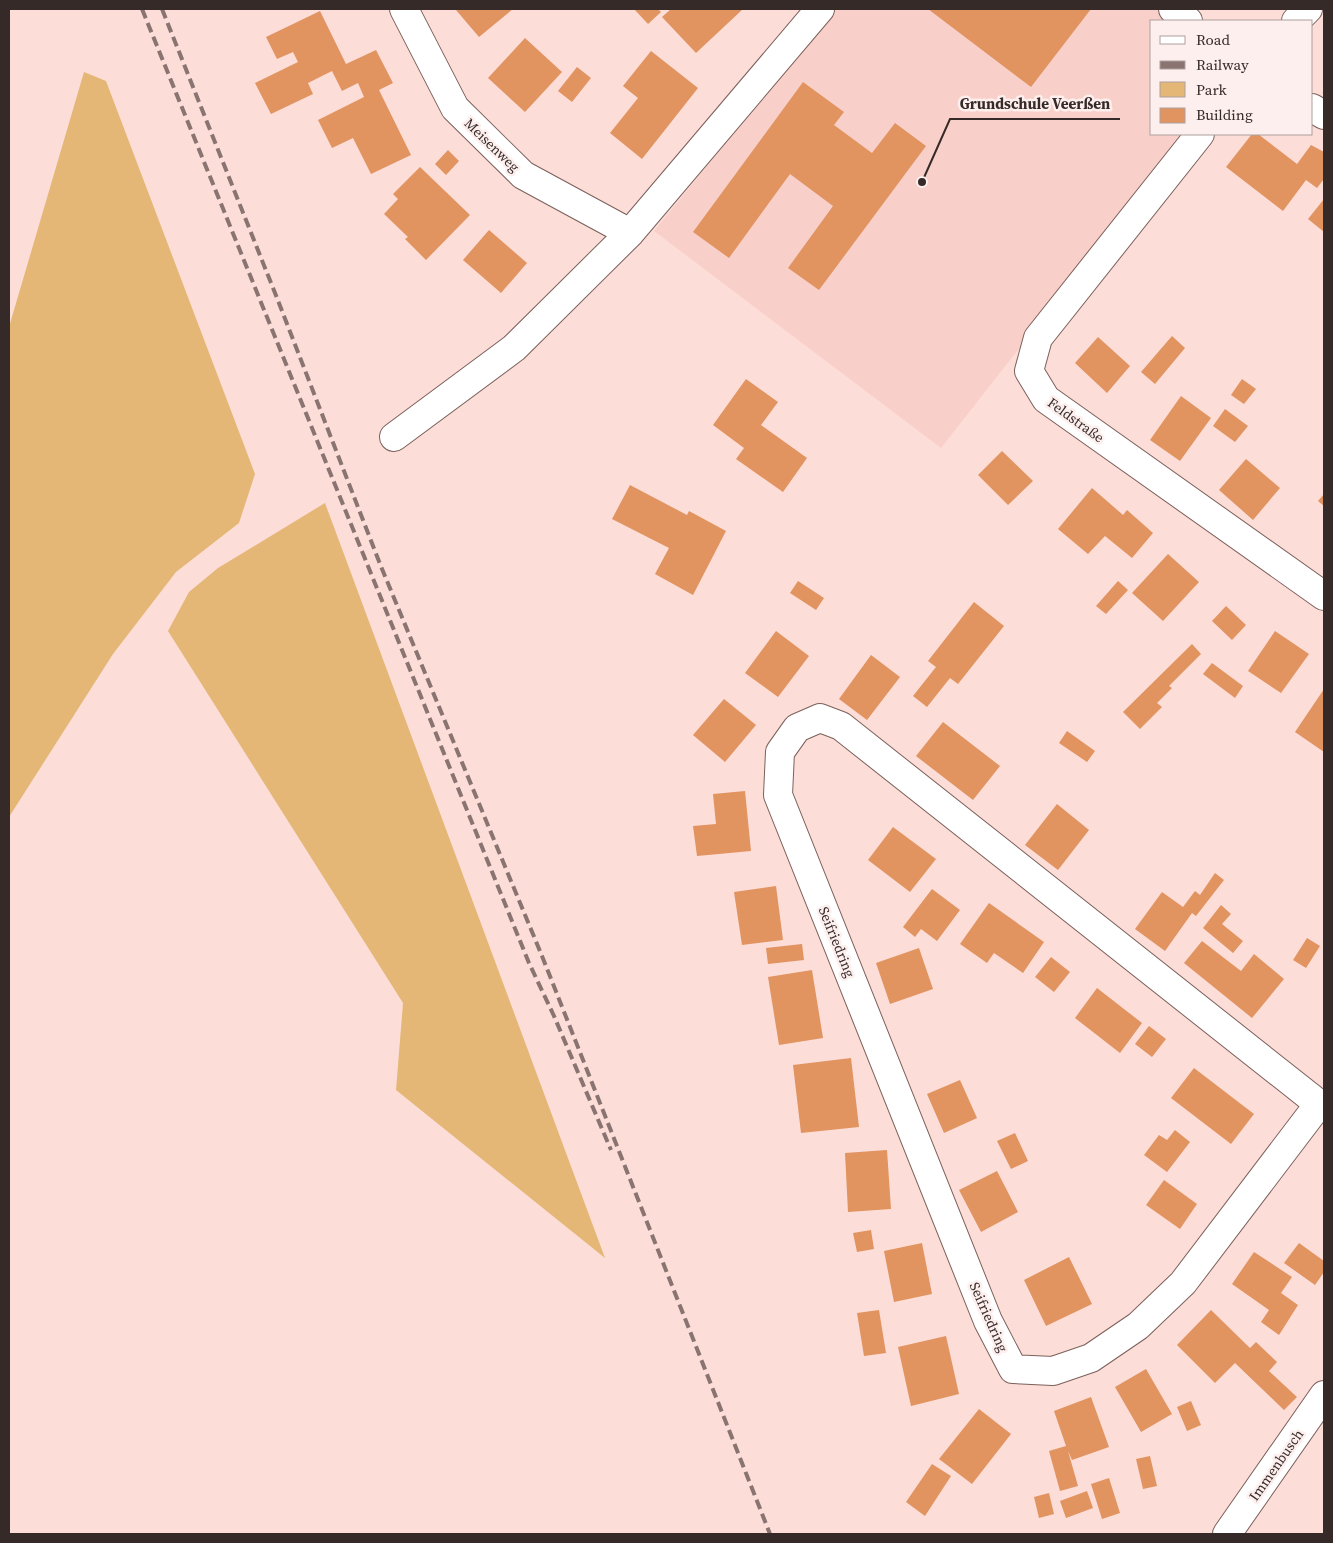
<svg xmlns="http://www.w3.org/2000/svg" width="1333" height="1543" font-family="'Source Serif 4',serif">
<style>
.built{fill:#f9d0c9}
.green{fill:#e4b776}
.building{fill:#e19360}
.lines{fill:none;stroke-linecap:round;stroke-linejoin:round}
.street-casing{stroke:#7b605b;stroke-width:30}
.street{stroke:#fff;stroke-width:28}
.rail{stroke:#897471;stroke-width:4;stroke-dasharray:10 5;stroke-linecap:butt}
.labels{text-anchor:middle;stroke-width:5;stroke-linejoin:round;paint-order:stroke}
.street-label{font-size:14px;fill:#362a28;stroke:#fcefed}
.leader{fill:none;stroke:#362a28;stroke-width:2}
.callout-dot{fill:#362a28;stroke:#fcefed;stroke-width:2}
.callout-label{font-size:15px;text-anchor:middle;font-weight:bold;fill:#362a28;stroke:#fcefed;stroke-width:5;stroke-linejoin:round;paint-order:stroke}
</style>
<rect width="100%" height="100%" fill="#fdddd7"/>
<path class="built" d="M835,9H1159L1174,21H1152V134H1188L941,448L654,231Z"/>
<path class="green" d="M84,72L106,81L255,474L239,523L176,572L113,654L9,817V327Z
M325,503L605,1258L396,1090L403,1003L168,631L189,592L218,568Z"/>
<path class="building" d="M458,9H513L479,37L456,10Z
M634,9H658L661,12L648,24Z
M671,9H743L696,53L662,17Z
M928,9H1091L1031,87Z
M320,11L346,64L376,50L393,83L379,90L411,155L371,174L353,138L332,148L318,120L364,97L358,83L342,91L332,71L308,83L313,94L271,114L255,83L298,62L293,52L277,59L266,37Z
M525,38L562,72L525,112L488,78Z
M651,51L698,88L642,159L610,133L638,98L623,86Z
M577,67L591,78L572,102L558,91Z
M803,82L844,112L834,125L872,153L895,123L926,146L819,290L788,268L833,206L790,174L729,258L693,232Z
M1252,134H1258L1297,164L1311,145L1324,152V179L1317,188L1306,180L1283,211L1226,167Z
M448,150L459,161L446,175L435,164Z
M420,167L470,215L426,260L405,239L408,237L384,214L398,199L393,194Z
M1324,199V232L1308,219Z
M489,230L527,263L501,293L463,260Z
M1172,336L1185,348L1155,384L1141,372Z
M1098,337L1130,366L1107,393L1075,363Z
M746,379L778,402L761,425L807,458L783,492L736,459L744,448L713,425Z
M1242,379L1256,389L1244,404L1231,395Z
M1181,396L1211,418L1180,461L1150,440Z
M1225,409L1248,426L1235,442L1213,426Z
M1002,451L1033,481L1008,505L978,475Z
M1246,459L1280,488L1253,520L1219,490Z
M630,485L687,515L689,511L726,531L693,595L655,574L669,548L612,519Z
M1092,488L1123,515L1127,510L1153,533L1132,558L1105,536L1088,554L1058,529Z
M1324,494V506L1318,501Z
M1168,554L1199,582L1163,621L1132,593Z
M798,581L824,598L816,610L790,593Z
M1118,581L1128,590L1106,614L1096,606Z
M974,602L1004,626L958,684L950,678L927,707L913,696L936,667L928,661Z
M1226,606L1246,625L1232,640L1212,621Z
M776,631L809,656L778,697L745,673Z
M1275,631L1309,654L1281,693L1248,671Z
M1192,644L1201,654L1169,686L1172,688L1157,703L1162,707L1140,729L1123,712Z
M871,655L900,677L867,720L839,699Z
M1212,663L1243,686L1235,698L1203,674Z
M1324,689V752L1295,732Z
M724,699L756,725L725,762L693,735Z
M943,722L1000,766L973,800L916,756Z
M1067,731L1095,751L1087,762L1059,743Z
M745,791L751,851L697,856L693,826L716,824L713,794Z
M1057,804L1089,830L1058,870L1025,845Z
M893,827L936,859L910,892L868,860Z
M1215,873L1224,880L1196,916L1192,913L1165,951L1135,929L1162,892L1183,907L1195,891L1200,895Z
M776,886L783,940L742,945L734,892Z
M932,889L960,910L937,941L921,929L915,937L903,927Z
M989,903L1044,942L1023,973L994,953L987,963L960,944Z
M1221,905L1231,914L1222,924L1243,941L1233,953L1203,928Z
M1307,938L1320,946L1306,968L1293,960Z
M1202,941L1241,971L1254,954L1284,979L1252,1018L1184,963Z
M802,944L804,960L768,964L766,948Z
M919,948L933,989L890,1004L876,963Z
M1051,957L1070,972L1054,992L1035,977Z
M812,970L823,1038L779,1045L768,977Z
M1097,988L1142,1023L1120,1053L1075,1018Z
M1149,1026L1166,1039L1152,1057L1135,1044Z
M851,1058L859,1127L801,1133L793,1065Z
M1194,1068L1254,1114L1231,1144L1171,1098Z
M960,1080L977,1118L944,1133L927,1094Z
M1175,1130L1190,1142L1167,1172L1144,1155L1159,1135L1167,1140Z
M1015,1133L1028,1161L1011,1169L997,1141Z
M887,1150L891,1209L848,1212L845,1153Z
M997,1171L1018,1212L981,1232L959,1190Z
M1164,1180L1197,1204L1180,1229L1146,1205Z
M871,1230L874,1249L857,1252L853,1233Z
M922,1243L932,1294L894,1302L884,1251Z
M1299,1243L1324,1261V1272L1315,1285L1284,1263Z
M1254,1252L1292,1277L1281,1293L1298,1305L1279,1335L1261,1322L1269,1310L1232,1284Z
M1069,1257L1092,1304L1046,1326L1024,1280Z
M879,1310L886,1353L864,1356L857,1313Z
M1211,1310L1250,1348L1256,1342L1277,1362L1269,1371L1297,1397L1284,1410L1235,1363L1215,1383L1177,1345Z
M946,1336L959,1394L911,1406L898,1347Z
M1146,1369L1172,1414L1141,1432L1115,1387Z
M1091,1397L1109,1447L1072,1460L1068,1451L1078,1486L1060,1491L1049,1451L1066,1446L1054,1411Z
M1191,1401L1201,1425L1187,1431L1177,1407Z
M979,1409L1011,1434L972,1484L939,1459Z
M1150,1456L1157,1486L1143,1489L1136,1459Z
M932,1464L951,1476L925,1516L906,1502Z
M1109,1478L1120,1513L1102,1519L1091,1484Z
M1087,1491L1093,1508L1066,1518L1060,1501Z
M1049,1493L1054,1514L1039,1518L1034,1497Z"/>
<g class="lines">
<defs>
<path id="street" d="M404,9L455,108L523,175L630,233
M1173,9L1188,21
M1296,21L1308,9
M1312,108L1324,115
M1200,134L1038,338L1029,371L1046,399L1324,596
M394,437L514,348L630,233L820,9
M1319,1104L1183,1283L1138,1326L1091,1358L1053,1371L1013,1369L988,1321L778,795L780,752L797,728L820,718L841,726L1319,1104L1324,1108
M1227,1534L1324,1395"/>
</defs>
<use href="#street" class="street-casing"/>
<use href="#street" class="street"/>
<path class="rail" d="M142,9L529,963L554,1016L611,1150
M162,9L277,298L380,564L542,956L770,1534"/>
</g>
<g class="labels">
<g class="street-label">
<text transform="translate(492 145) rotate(44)" y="5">Meisenweg</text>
<text transform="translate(1076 420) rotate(36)" y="5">Feldstraße</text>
<text transform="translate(837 942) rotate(68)" y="5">Seifriedring</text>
<text transform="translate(989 1317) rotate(66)" y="5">Seifriedring</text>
<text transform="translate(1276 1465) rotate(-55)" y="5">Immenbusch</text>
</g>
</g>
<path class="leader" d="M922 182L950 119H1120"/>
<circle class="callout-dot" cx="922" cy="182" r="5"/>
<g class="callout-label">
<text x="1035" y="109">Grundschule Veerßen</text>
</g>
<rect width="1333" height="1543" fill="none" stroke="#362a28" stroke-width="20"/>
<rect x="1150" y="20" width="162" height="115" fill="#fcefed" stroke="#ada09e"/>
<rect x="1160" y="36" width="25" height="8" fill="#ffffff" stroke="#ada09e"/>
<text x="1196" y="45" font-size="15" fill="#362a28">Road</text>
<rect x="1160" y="61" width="25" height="8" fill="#897471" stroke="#ada09e"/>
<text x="1196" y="70" font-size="15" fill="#362a28">Railway</text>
<rect x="1160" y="82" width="25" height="15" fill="#e4b776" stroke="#ada09e"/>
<text x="1196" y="95" font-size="15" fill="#362a28">Park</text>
<rect x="1160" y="108" width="25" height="15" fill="#e19360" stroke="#ada09e"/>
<text x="1196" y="120" font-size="15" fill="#362a28">Building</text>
</svg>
